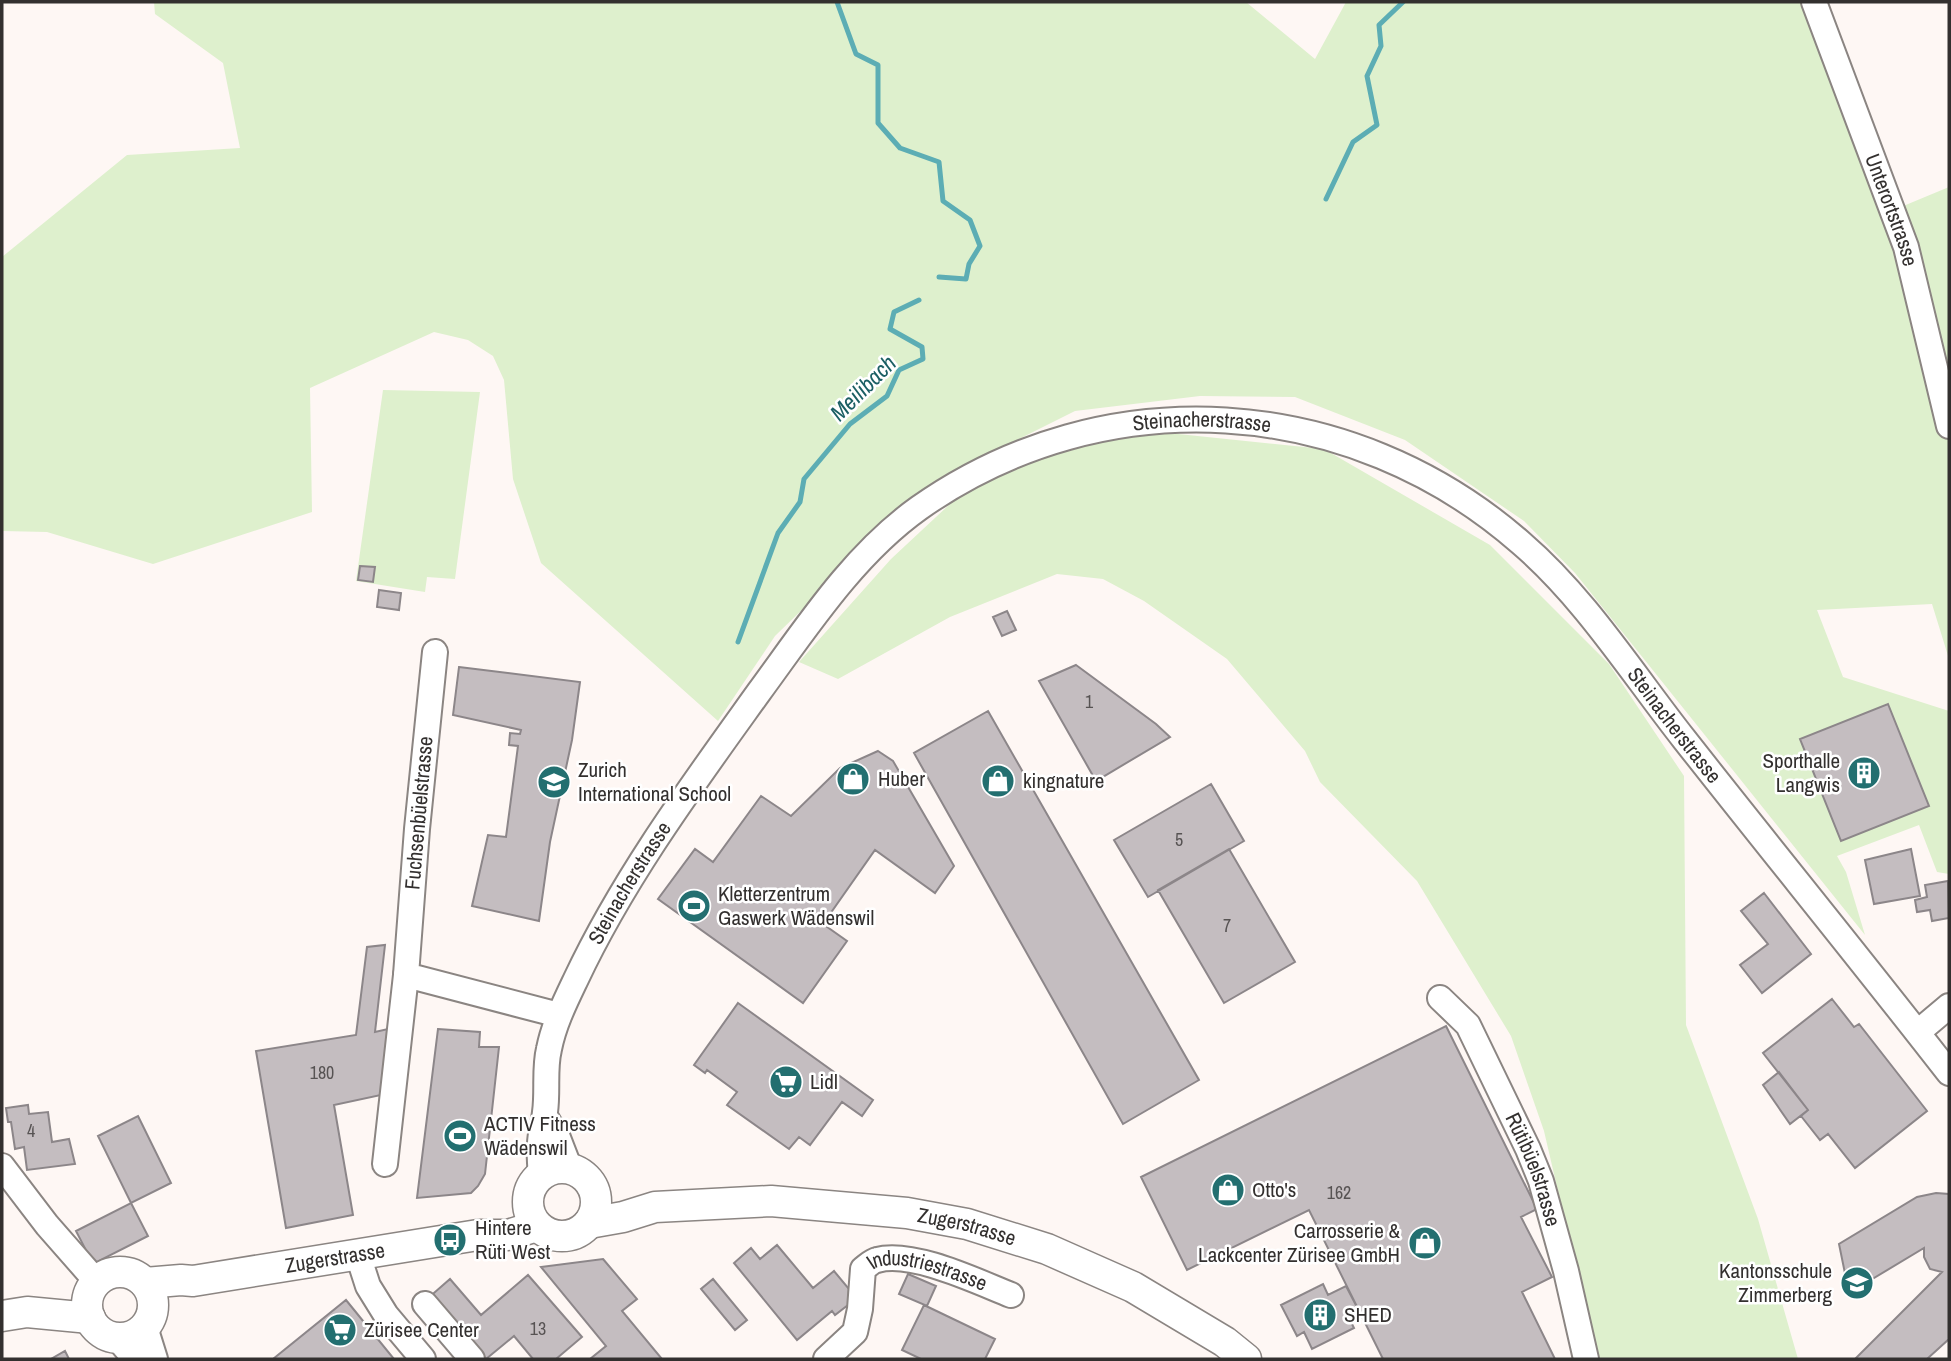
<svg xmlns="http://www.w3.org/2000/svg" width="1951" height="1361" font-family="'Archivo Narrow',sans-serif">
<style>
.green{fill:#def0cd}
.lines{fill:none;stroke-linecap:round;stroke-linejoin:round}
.stream{stroke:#5cadb4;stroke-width:5}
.building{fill:#c4bdc0;stroke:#8c8689;stroke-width:2}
.minor-casing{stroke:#8b8582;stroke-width:28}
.major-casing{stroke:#8b8582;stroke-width:33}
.minor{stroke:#fff;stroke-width:24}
.major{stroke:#fff;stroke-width:30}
.labels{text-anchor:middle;stroke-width:5;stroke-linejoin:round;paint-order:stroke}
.number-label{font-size:18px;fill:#575353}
.street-label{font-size:21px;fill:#33302f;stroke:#fff}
.poi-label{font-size:21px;fill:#33302f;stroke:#fff;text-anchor:start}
.water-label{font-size:23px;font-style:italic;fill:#1b5f64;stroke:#fff}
</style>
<rect width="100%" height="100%" fill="#fef7f4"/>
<path class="green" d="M154,2H1246L1315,59L1346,2H1801L1884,214L1949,187V659L1932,604L1817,610L1843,677L1949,711V874L1937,872L1919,825L1837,856L1846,872L1865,935L1575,573L1524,521L1405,440L1295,397L1200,396L1075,411L973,462L874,540L775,636L718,721L541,563L513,479L504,380L493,356L468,340L434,332L310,388L312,512L153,564L47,532L2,531V257L127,155L240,148L223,63L155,14Z
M383,390L480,392L455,579L427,577L425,592L356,581Z
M1140,430L1324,449L1490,545L1609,664L1684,776L1686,1025L1758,1219L1798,1359H1597L1544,1131L1511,1036L1417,881L1320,782L1305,751L1227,659L1144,601L1103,579L1057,574L950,617L838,679L799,662L891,559L981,475Z"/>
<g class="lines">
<path class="stream" d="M837,2L856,54L878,65V123L900,148L939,162L943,201L970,220L980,246L969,264L966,279L939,277
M1326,199L1353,142L1377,125L1367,76L1381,46L1379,25L1403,2
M738,642L778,533L800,502L804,479L850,424L887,396L899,370L923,359L922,347L890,329L894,312L919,300"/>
</g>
<path class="building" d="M360,566L375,567L373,582L358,580Z
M379,590L401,593L399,610L377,607Z
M1007,611L1016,630L1002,636L993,617Z
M1076,665L1156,724L1170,737L1096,781L1039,681Z
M459,667L580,682L572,740L550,842L539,921L472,906L488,835L506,837L518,746L509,745L510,733L520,734L521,730L453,715Z
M1888,704L1929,806L1841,841L1800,739Z
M988,711L1199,1080L1123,1124L914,753Z
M878,751L893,761L954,866L935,893L875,850L823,924L847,941L803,1003L658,899L695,849L713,862L761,796L791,816L840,768Z
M1211,784L1244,841L1148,897L1114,840Z
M1229,849L1295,962L1224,1003L1158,890Z
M1911,849L1920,896L1874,904L1865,860Z
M1948,881L1949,918L1932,921L1930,910L1917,912L1915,900L1927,897L1925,885Z
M1764,893L1811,954L1762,993L1740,965L1768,944L1741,911Z
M385,945L375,1032L388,1029L381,1095L334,1105L353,1215L286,1228L256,1051L356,1035L367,947Z
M1832,999L1854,1027L1859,1024L1927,1111L1855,1168L1828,1134L1820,1140L1801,1116L1808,1110L1763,1053Z
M738,1003L873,1100L862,1116L842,1102L810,1145L799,1137L789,1149L727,1105L737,1092L707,1070L705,1073L694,1065Z
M1446,1026L1537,1209L1521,1217L1552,1277L1522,1292L1555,1359H1383L1309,1210L1187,1270L1141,1177Z
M438,1029L480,1032L479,1047H499L485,1174L478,1186L471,1193L417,1198Z
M1779,1072L1808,1110L1790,1124L1763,1085Z
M28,1105L29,1114L48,1112L52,1142L69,1139L75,1164L27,1170L24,1147L15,1149L11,1122H8L6,1108Z
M138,1116L171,1183L131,1203L98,1136Z
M1936,1193L1949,1194V1339L1927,1359H1855L1942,1272L1930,1269L1924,1257V1248L1849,1293L1839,1244L1917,1197Z
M131,1203L148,1236L93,1264L76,1231Z
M777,1245L813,1288L834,1271L849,1289L848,1305L835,1315L832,1311L797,1340L734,1263L751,1248L760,1259Z
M603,1259L637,1299L622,1311L662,1359H590L606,1346L541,1267Z
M908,1274L936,1286L927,1306L899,1294Z
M528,1275L582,1337L556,1359H533L514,1336L486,1359H478L427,1299L450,1279L481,1315Z
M713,1279L747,1320L735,1330L701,1289Z
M1323,1284L1328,1295L1346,1286L1360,1313L1349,1318L1354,1328L1312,1349L1304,1332L1297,1336L1281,1305Z
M346,1300L394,1359H273Z
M924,1305L995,1339L985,1359H921L902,1350Z
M65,1351L69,1359H51Z"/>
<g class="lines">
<defs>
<g id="minor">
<path id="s1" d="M1814,2L1906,247L1949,426"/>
<path d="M435,652L417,829L406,975L559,1015"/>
<path id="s2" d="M1440,998L1468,1025L1528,1149L1541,1181L1566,1271L1586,1359"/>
<path d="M1918,1032L1949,1006"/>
<path d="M545,1116L558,1138L570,1169"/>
<path d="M385,1164L406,975"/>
<path d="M2,1166L47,1225L97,1282"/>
<path id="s3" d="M541,1176C540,1165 539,1154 540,1144C540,1133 544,1123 545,1112C548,1091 544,1069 549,1049C554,1024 565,1002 576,979C624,877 693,784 759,692C806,628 853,555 919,508C1105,377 1351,394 1521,543C1585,598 1632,673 1684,739C1772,851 1862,961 1949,1073"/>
<path d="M358,1255L368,1286L386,1315L423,1359"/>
<path d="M425,1304L472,1359"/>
<path d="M145,1327L155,1359"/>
<path d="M117,1338L135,1359"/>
<path id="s4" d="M826,1359L855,1332L860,1309L863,1269C867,1266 872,1261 877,1260C912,1250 978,1282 1011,1295"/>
</g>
<g id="major">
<circle cx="562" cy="1202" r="34"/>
<path id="s5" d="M589,1223L623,1217L655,1207L771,1201L907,1213L967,1224L1047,1249L1133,1287L1225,1342L1246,1359"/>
<circle cx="120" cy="1305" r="33"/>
<path id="s6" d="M145,1283L181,1280L193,1281L478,1235H508L537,1226"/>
<path d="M2,1316L27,1312L90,1318"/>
</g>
</defs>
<use href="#minor" class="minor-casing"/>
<use href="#major" class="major-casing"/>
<use href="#minor" class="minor"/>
<use href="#major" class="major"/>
</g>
<defs>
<symbol id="building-disc" viewBox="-11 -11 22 22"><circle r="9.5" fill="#236f70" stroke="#fff"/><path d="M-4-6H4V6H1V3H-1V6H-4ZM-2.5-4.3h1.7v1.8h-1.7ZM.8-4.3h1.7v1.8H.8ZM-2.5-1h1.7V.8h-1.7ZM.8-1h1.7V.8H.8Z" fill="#fff"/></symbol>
<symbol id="shop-disc" viewBox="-11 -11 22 22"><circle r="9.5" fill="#236f70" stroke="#fff"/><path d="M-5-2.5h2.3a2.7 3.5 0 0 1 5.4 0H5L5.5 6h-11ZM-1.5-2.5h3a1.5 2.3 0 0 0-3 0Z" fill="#fff"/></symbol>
<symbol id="school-disc" viewBox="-11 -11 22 22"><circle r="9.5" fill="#236f70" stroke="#fff"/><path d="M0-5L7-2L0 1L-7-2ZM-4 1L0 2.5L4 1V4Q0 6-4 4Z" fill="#fff"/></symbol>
<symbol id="stadium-disc" viewBox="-11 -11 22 22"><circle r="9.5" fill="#236f70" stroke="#fff"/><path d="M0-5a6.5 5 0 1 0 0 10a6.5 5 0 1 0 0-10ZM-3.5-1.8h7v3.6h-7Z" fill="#fff"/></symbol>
<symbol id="supermarket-disc" viewBox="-11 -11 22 22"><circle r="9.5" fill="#236f70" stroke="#fff"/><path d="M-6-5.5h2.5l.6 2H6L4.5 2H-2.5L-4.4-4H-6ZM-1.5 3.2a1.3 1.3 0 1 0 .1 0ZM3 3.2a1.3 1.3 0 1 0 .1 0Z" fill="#fff"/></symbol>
<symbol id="bus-disc" viewBox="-11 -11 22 22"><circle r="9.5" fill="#236f70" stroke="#fff"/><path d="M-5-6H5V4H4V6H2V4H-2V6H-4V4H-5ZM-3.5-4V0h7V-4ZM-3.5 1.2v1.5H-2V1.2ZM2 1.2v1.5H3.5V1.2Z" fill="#fff"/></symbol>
</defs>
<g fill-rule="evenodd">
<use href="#building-disc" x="1845" y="754" width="38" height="38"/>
<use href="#shop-disc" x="834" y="760" width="38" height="38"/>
<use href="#shop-disc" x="979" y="762" width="38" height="38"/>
<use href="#school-disc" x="535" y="763" width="38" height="38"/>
<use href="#stadium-disc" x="675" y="887" width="38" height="38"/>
<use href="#supermarket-disc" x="767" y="1063" width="38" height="38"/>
<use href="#stadium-disc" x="441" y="1117" width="38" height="38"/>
<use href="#shop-disc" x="1209" y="1171" width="38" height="38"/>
<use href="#bus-disc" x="431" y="1221" width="38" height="38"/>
<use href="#shop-disc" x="1406" y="1224" width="38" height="38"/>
<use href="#school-disc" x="1838" y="1264" width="38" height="38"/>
<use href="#building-disc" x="1301" y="1296" width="38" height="38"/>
<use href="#supermarket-disc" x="321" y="1311" width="38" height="38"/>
</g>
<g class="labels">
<g class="number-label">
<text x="1089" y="708">1</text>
<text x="1179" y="846">5</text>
<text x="1227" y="932">7</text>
<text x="322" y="1079">180</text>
<text x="31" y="1137">4</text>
<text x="1339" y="1199">162</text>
<text x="538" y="1335">13</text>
</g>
<g class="street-label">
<text dy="7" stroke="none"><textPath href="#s1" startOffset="222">Unterortstrasse</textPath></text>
<text dy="7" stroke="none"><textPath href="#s3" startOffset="1090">Steinacherstrasse</textPath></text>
<text dy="7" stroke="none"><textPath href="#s3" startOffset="1678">Steinacherstrasse</textPath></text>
<text transform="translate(419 813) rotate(-85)" y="7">Fuchsenbüelstrasse</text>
<text dy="7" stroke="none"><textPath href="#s3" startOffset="313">Steinacherstrasse</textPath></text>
<text dy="7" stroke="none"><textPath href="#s2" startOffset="198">Rütibüelstrasse</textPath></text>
<text dy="7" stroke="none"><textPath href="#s5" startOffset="382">Zugerstrasse</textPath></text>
<text dy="7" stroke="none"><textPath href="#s6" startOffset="192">Zugerstrasse</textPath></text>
<text dy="7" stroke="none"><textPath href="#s4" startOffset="172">Industriestrasse</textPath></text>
</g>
<g class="poi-label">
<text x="1840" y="768" text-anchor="end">Sporthalle<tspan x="1840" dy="24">Langwis</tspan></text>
<text x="578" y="777">Zurich<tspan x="578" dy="24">International School</tspan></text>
<text x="878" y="786">Huber</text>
<text x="1023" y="788">kingnature</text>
<text x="718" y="901">Kletterzentrum<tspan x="718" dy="24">Gaswerk Wädenswil</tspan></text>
<text x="810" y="1089">Lidl</text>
<text x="484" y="1131">ACTIV Fitness<tspan x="484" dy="24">Wädenswil</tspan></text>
<text x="1252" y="1197">Otto's</text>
<text x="475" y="1235">Hintere<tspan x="475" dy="24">Rüti West</tspan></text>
<text x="1400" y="1238" text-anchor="end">Carrosserie &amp;<tspan x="1400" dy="24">Lackcenter Zürisee GmbH</tspan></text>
<text x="1832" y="1278" text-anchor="end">Kantonsschule<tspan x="1832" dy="24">Zimmerberg</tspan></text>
<text x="1344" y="1322">SHED</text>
<text x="364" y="1337">Zürisee Center</text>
</g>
<g class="water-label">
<text transform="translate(863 388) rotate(-45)" y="8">Meilibach</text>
</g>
</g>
<rect width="1951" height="1361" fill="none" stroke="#33302f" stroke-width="7"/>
</svg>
